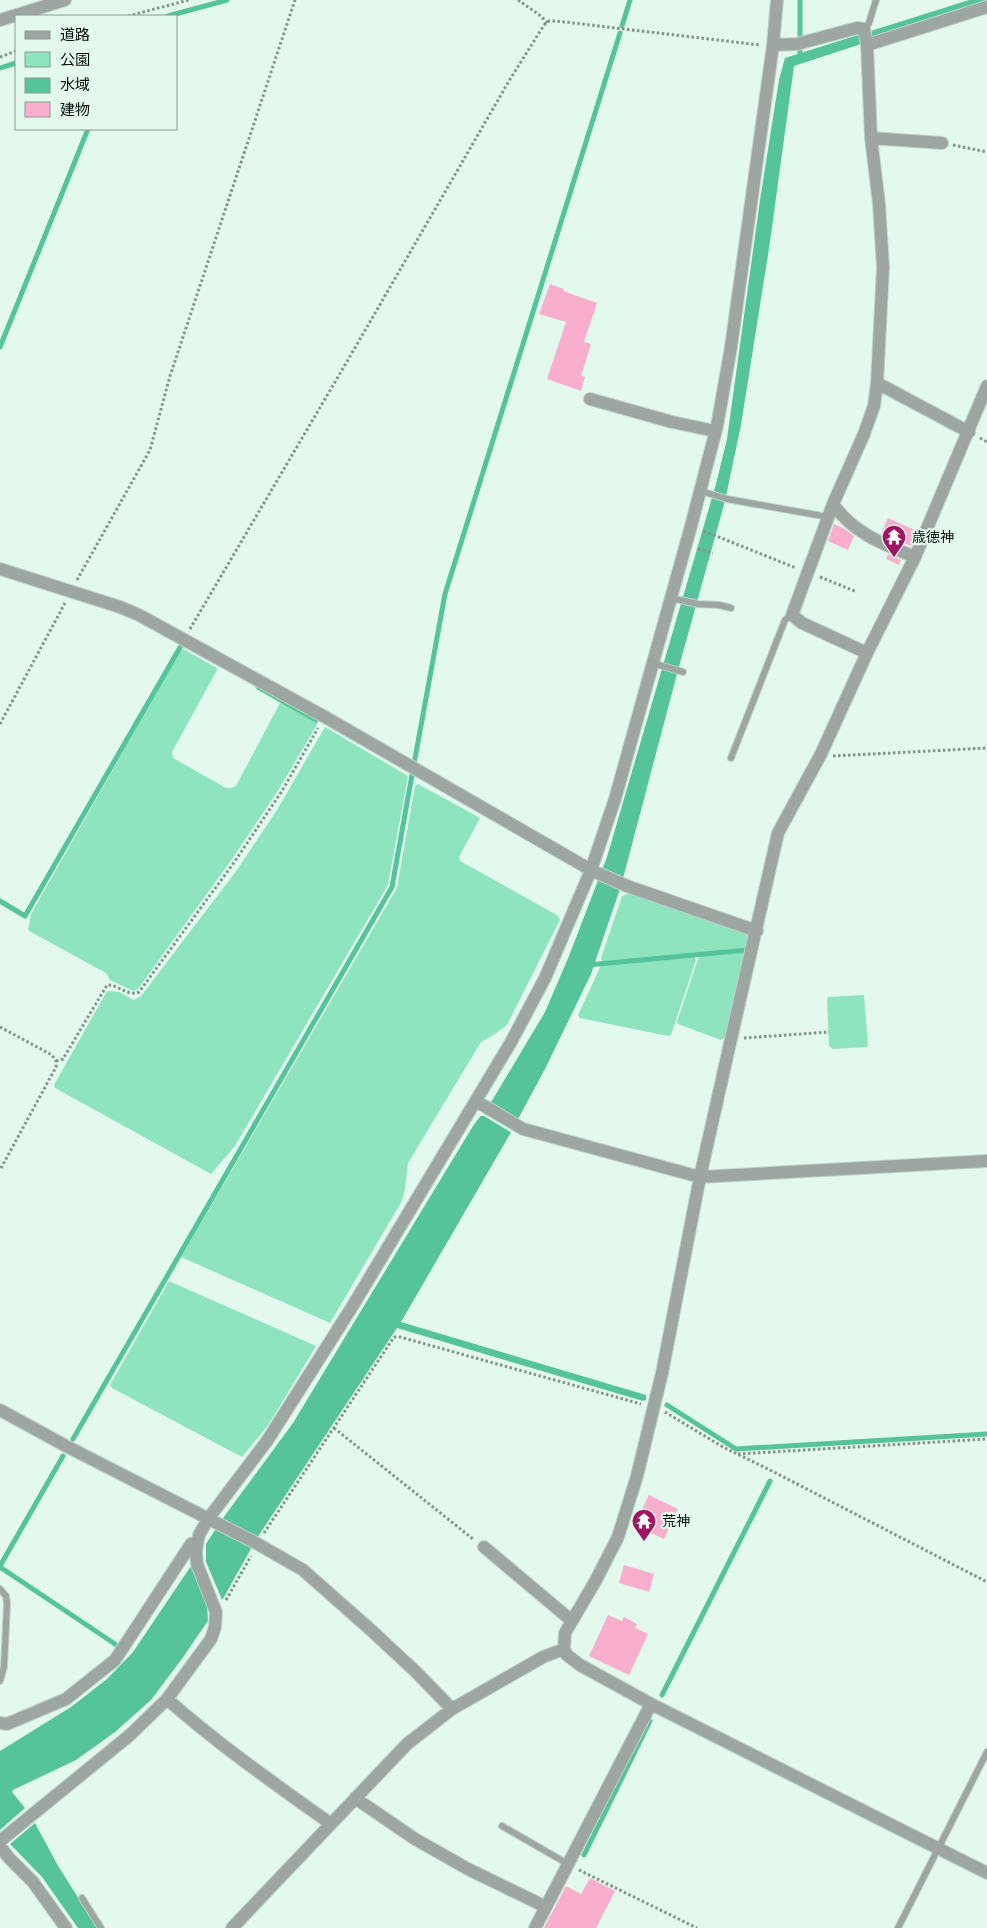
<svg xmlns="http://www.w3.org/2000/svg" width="987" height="1928" font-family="Lato,'Noto Sans JP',sans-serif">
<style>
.green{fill:#8fe4c0}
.water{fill:#56c49a}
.pier{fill:#e3f9ee}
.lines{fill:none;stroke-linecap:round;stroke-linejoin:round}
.stream{stroke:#56c49a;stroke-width:5}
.building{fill:#f9aecc}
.lane-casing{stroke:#c0d4ca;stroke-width:8}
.street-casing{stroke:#c0d4ca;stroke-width:14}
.path{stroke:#83938b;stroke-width:3;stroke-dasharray:2.5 2.5;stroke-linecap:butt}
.lane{stroke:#9da6a1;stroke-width:6}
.street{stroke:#9da6a1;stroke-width:12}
.labels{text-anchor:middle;stroke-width:4.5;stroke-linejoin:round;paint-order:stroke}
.poi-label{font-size:14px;fill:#08100c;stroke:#e3f9ee;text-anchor:start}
</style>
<rect width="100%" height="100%" fill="#e3f9ee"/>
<path class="green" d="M183,649L217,668V670L172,752L173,758L226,788H232L236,786L280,703L285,702L318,723L279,789L230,862L138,989L133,991L110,980L106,973L31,932L28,930L31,914L180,651Z
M325,727L408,776L388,885L235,1146L211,1174L55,1088L54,1085L107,991L119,992L134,1000L141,996L237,870L277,810Z
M418,784L480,818L459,857L460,861L557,915L560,920L507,1025L492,1036L481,1042L408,1163L405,1189L402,1201L330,1323L181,1257L397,888L415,786Z
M630,893L749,933L750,935L747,948L602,962L601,958L622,896Z
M744,952L746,955L725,1037L721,1040L678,1024L677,1022L699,956Z
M695,957L696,960L671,1035L668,1036L580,1018L578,1015L601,965Z
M864,995L868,1045L867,1047L833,1049L829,1046L827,999L828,997Z
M169,1281L316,1346L269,1424L242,1457L112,1388L110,1385Z"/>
<path class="water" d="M969,0H987V3L794,66L770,242L741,425L725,501L677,674L621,886L591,974L546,1067L510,1134L401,1322L646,1395V1400L643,1401L397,1328L257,1538L224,1597L184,1656L151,1700L115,1732L76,1760L13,1790L12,1792L25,1808L0,1830V1751L71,1707L107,1679L133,1652L226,1514L293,1423L473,1126L493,1099L545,1012L569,956L607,857L716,484L727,439L760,200L779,80L785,58Z
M35,1823L57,1864L97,1928H78L42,1877L10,1844Z"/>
<path class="pier" d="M489,1101L519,1120L512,1133L484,1116H477Z
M206,1540V1562L223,1602L208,1623L207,1605L190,1564Z"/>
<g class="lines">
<path class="stream" d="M800,0V57
M168,16L227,0
M622,26L630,0
M0,68L16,63
M0,347L88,129
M258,687L316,720
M414,764L445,594L620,33
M0,901L25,916L182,644
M588,965L747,950
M667,1405L736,1449L987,1434
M73,1439L392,887L412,775
M0,1566L63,1456
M0,1567L115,1644
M662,1695L770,1481
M584,1855L650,1721"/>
</g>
<path class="building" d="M550,284L564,289L563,291L597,303L584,342L591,344L581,376L585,377L581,391L547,379L566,322L539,314Z
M888,518L917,531L911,546L881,534Z
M834,524L845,529L854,536L848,550L828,541Z
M888,554L901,560L899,565L886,559Z
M649,1495L678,1509L664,1539L634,1525Z
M624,1565L654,1574L649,1592L619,1583Z
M608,1615L622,1621L624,1617L637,1624L635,1628L648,1634L629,1675L589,1656Z
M590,1878L615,1891L596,1928H544L566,1886L581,1894Z"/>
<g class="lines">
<defs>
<path id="lane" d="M864,29L869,23L876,0
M701,491L727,499L828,517
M671,598L698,604L719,605L731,608
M652,663L683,672
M731,758L785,620L792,615
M0,1589L6,1596L7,1604L4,1667L0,1681
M502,1826L568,1864
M82,1898L101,1928
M898,1928L987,1752"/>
<path id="street" d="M0,20L65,0
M773,45L797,44L857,28L864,29L867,45L871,138L879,204L883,267L877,383L969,432
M867,45L987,7
M871,138L942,143
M987,386L915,557L867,653L821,754L778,833L731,1039L700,1177L662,1373L637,1476L618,1537L596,1580L565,1633L564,1649L567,1655L580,1665L651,1704L987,1873
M590,399L672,422L715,431
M833,504C853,533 883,544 915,557
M0,569L120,607L139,615L325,717L591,870L627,886L757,931
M867,653L802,623L792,615L833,504L864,434L874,406L877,383
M476,1101L523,1129L700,1177L987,1161
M0,1410L66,1446L256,1543L303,1570L372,1631L416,1672L452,1709
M484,1547L572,1621
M167,1699C219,1745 275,1784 331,1824
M0,1723L7,1724L66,1699L115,1660L191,1544L197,1542
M355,1798L415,1839L468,1869L546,1907
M0,1841L130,1735L167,1699L211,1639L215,1627L216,1612L197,1564L196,1551L199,1535L208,1519L267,1441L352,1307L511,1042L545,978L591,870L615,799L691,526L717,426L731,347L773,45L777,0
M0,1846L9,1858L33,1882L66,1928
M232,1928L407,1744L452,1709L543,1657L564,1649
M535,1928L651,1704"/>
</defs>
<use href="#lane" class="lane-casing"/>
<use href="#street" class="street-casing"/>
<path class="path" d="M518,0L541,16L547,23
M128,16L189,0
M0,57L16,51
M953,145L987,152
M980,438L987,442
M704,531L796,568
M698,549L713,553
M820,577L857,592
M77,580L150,450L170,376L295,0
M190,629L352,353L509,81L544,25L549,21H556L760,45
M0,724L65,603
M833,756L987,748
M0,1027L52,1055L56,1061V1067L0,1170
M744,1038L829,1032
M56,1061L63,1059L107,985C118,984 127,997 139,992L233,864L282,791L318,728
M665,1412L723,1447L772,1471L987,1582
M334,1428L473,1539
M738,1454L987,1439
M264,1533L394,1337H400L641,1404
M226,1600L251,1556
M579,1870L697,1928"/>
<use href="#lane" class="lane"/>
<use href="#street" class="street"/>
</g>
<defs>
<symbol id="temple-pin" viewBox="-11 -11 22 30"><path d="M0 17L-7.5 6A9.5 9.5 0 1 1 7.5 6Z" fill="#9f1562" stroke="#e3f9ee"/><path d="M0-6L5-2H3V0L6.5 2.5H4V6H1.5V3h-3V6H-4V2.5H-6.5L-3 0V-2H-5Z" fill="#fff"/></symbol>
</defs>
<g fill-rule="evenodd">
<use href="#temple-pin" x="880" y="523" width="28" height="38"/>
<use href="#temple-pin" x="630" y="1507" width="28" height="38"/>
</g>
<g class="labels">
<g class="poi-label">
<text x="912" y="542">歳徳神</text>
<text x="662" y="1526">荒神</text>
</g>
</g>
<rect x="15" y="15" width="162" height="115" fill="#e3f9ee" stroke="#8b9c94"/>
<rect x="25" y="31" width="25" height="8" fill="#9da6a1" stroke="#8b9c94"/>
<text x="60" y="40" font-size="15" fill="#08100c">道路</text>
<rect x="25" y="52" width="25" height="15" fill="#8fe4c0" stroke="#8b9c94"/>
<text x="60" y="65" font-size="15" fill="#08100c">公園</text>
<rect x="25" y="78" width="25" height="15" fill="#56c49a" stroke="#8b9c94"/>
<text x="60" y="90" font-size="15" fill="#08100c">水域</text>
<rect x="25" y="102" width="25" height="15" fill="#f9aecc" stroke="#8b9c94"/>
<text x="60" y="115" font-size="15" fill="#08100c">建物</text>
</svg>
